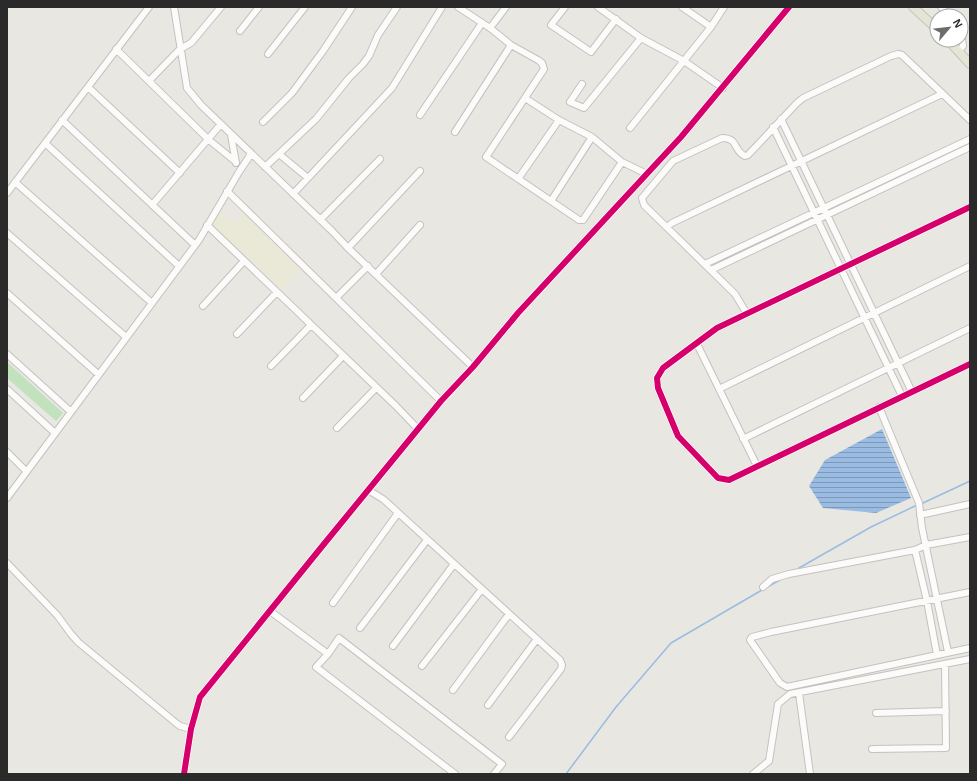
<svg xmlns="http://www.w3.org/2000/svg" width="977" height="781" font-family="Arial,sans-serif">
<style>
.education{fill:#eae9d7}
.grass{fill:#c2e2bd}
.water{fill:url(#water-rules)}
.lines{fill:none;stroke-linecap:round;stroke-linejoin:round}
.stream{stroke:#9abce3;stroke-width:1.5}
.minor-casing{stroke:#c2c2c1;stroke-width:8}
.major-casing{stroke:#c4c4c2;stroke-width:10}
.minor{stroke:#fcfbfa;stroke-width:6}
.major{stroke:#e5e5d5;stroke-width:8}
.cycleway-casing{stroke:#fff;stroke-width:8}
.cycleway{stroke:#d6006c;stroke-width:6}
</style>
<defs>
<pattern id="water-rules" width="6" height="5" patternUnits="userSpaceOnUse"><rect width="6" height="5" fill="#9abce3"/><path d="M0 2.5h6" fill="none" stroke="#7e99b8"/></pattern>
</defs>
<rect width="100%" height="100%" fill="#e8e7e1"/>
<path class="education" d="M219,210L234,223L244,214L301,270L281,291L211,225Z"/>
<path class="grass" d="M7,362L63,413L56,421L7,378Z"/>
<path class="water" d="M882,429L911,498L876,513L823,508L809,486L825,460Z"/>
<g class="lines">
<path class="stream" d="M923,503L970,481
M799,568L871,527L915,506
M767,587L780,580
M566,774L616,707L671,643L762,590"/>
<defs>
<path id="minor" d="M174,7L187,88L201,105L332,231L348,248L473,367
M458,7L490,28L511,45L538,60L542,63L544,69L486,157L579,220H583L622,162
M565,7L551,25L591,52L616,19
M598,7L641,38L684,61L723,88
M682,7L711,27
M941,7L950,16
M490,28L506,7
M240,31L259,7
M116,49L209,140L236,162
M959,51L963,46L961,31
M268,54L305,7
M149,81L180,49L191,43L221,7
M582,84L570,102L584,108L641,38
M88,87L180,173
M525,98L559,120L592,137L622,162L647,174
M420,115L482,23
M781,119L912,392
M62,120L195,245
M263,122L292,93L323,51L352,7
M773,127L902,396
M630,128L711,27L724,7
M455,132L511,45
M231,135L236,163
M45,143L179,266
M279,154L308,178L392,88L442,7
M265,167L316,119L349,78L363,64L369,56L378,35L397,7
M518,179L559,120
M15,182L152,303
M227,191L441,401
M7,193L149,7
M293,194L308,178
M551,201L592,137
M152,205L221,124
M970,207L717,328L663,368L657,378L658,388L678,436L718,478L729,480L970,364
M320,220L380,159
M207,225L396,406L418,429
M667,227L672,223L942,94
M7,233L126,337
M348,248L420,171
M705,264L970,139
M711,270L970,147
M376,274L420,225
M7,293L98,374
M336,298L368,266
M203,306L244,261
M747,314L735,294L644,205L642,198L673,161L722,138C739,138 733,151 745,156L748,155L797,103L803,98L891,56L898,54L902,55L970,120
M237,334L277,292
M697,344L757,466
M7,354L70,411
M271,366L311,325
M7,389L55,433
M719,389L970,266
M303,398L343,356
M879,407L919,503L922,528L948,652
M337,428L376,388
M743,439L970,328
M7,452L26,471
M368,490L383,499L560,660L562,665L561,669L509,737
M7,498L199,240L239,172L251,154
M920,515L970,504
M915,550L927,601L937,655
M7,563L57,615L71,634L78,642L176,723L180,726L191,729
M763,587L772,579L789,574L915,550L926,545L970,537
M970,592L771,632L752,637L750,640L780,683L787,687L970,648
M333,603L398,513
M270,611L328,654
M360,628L427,540
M393,646L454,564
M422,666L482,589
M453,690L509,614
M799,693L810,774
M488,705L537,639
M876,713L946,711
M872,749L946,748L945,664
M184,774L191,729L200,697L324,544L441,401L473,367L518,313L681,137L789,7
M455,774L316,667L328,654L339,638L502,764L494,774
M753,774L769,761L778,704L790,694L970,659"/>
<path id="major" d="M913,7L937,29
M948,40L970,64"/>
</defs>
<use href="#minor" class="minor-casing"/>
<use href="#major" class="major-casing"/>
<use href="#minor" class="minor"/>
<use href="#major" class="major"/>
<defs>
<path id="cycleway" d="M970,207L717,328L663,368L657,378L658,388L678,436L718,478L729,480L970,364
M184,774L191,729L200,697L324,544L441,401L473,367L518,313L681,137L789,7"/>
</defs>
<use href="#cycleway" class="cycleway-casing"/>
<use href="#cycleway" class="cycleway"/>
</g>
<rect width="977" height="781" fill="none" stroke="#2a2a2a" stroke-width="16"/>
<g transform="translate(949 28) rotate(62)"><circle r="19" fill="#ffffff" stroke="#aaaaaa"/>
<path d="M0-3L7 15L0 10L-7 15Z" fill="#6c6c6a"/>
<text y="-6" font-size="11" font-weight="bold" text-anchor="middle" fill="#2a2a2a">N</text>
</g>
</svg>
